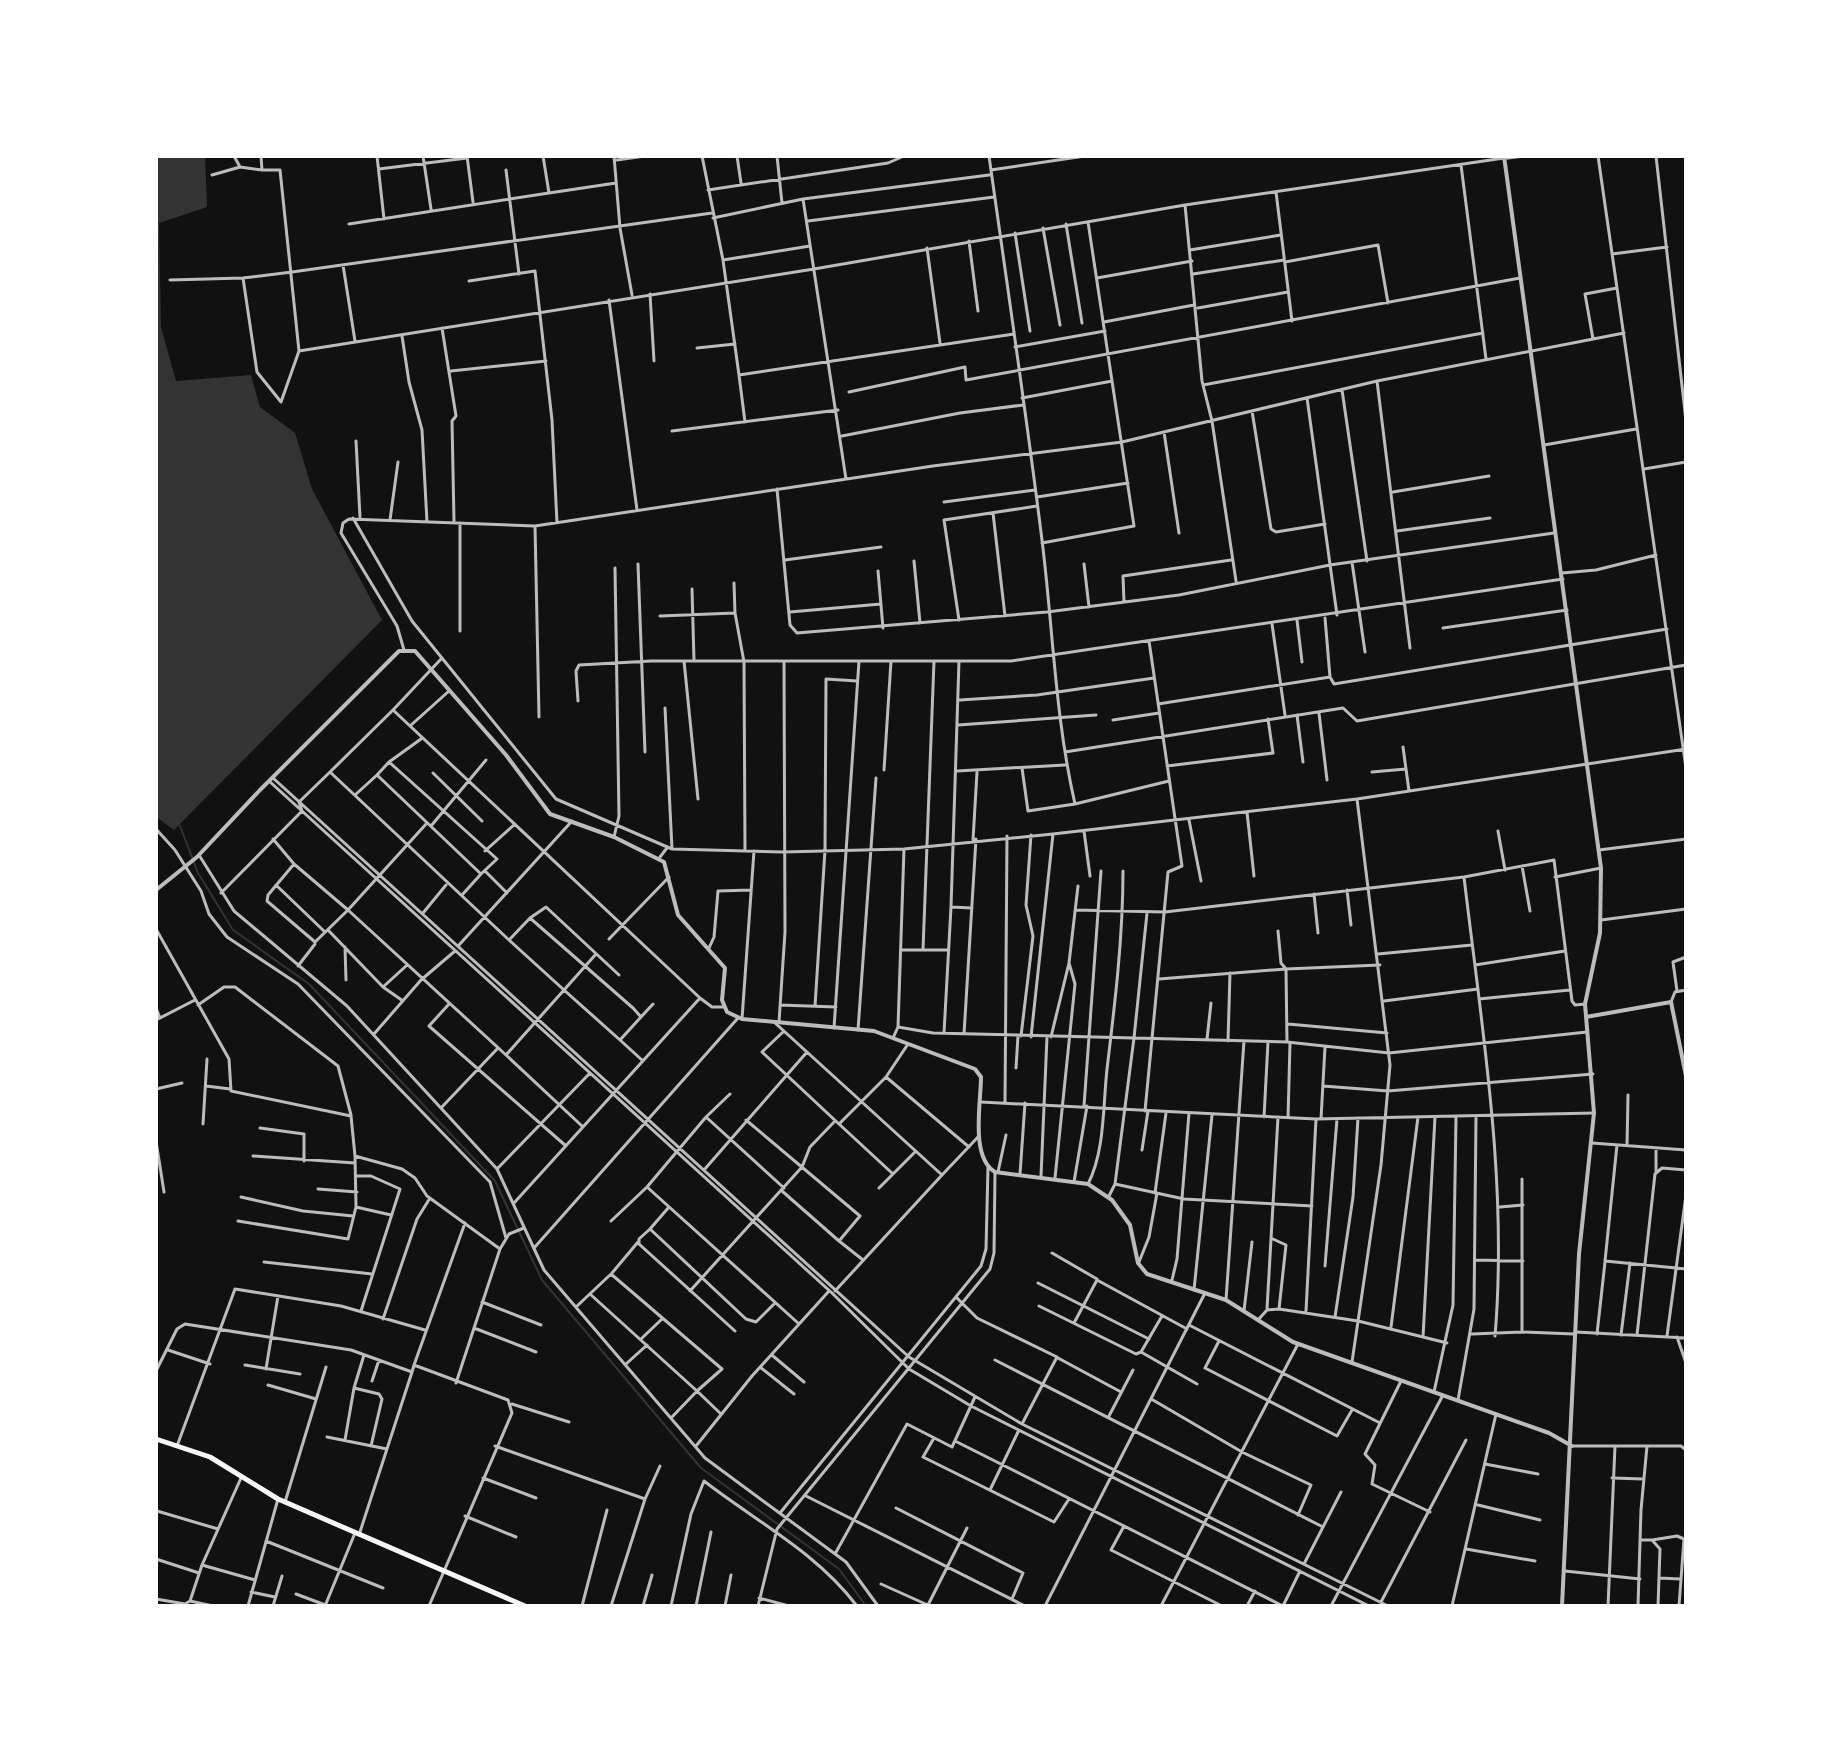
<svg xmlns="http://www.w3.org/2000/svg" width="1842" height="1762" font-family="'Archivo Narrow',sans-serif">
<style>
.water{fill:#333}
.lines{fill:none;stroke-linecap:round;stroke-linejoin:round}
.stream{stroke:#333;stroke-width:2}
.minor{stroke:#bcbcbc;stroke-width:3}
.tertiary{stroke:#bcbcbc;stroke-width:4}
.primary{stroke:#f5f5f5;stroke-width:5}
</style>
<rect width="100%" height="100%" fill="#111"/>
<path class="water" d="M156,156H205L207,207L159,223L161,327L176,381L251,375L260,407L295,433L312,489L382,620L174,830L156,817Z"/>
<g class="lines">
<path class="stream" d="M180,826L198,873L233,930L309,984L495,1181L542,1280L701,1468L839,1569L866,1606"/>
<path class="minor" d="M234,156L240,167L262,170
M261,156L262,170H280L299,351L281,402L257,372L243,278L292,272L712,213
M377,156L384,219
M423,156L431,209
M467,156L473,202
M614,156L620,228L632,295
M702,156L723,260L739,375L1014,334
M737,156L741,183
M777,156L782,203
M989,156C1007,284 1026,412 1042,540C1053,628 1055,717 1075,804L1169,781
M1598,156L1686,768
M1656,156L1686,421
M617,160L645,156
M1461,165L1486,359
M379,169L467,158
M506,170L519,274
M991,170L1085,156
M212,175L240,167
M708,190L888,163L904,156
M1276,192L1292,321
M549,193L616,183
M803,199L846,479
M1185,205L1202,381L1212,421L1236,581
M713,218L803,199L989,175
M808,221L994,197
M349,224L549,193L543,156
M1066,224L1082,323
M1043,228L1060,325
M1015,233L1030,331
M969,241L978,311
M927,248L940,343
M1190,250L1281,235
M1612,254L1667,247
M723,260L810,246
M1285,262L1378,245L1388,303
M343,265L355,341
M1193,274L1284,260
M1097,278L1192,261
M170,280L243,278
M469,281L535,271L552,420L557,523
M650,294L654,361
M609,300L637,510
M1198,308L1288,292
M1104,322L1194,305
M442,328L456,416L452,421L454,521
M402,336L409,382L422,430L427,522
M1593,339L1585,294L1617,288
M1015,347L1105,331
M697,348L735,344
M299,351L814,269L1185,205L1504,158
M451,371L546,361
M739,375L745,422
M1377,381L1410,648
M1203,385L1483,333
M1342,390L1367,561
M849,392L965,367L966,380L1520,278
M1022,398L1112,381L1088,222
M1307,398L1337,615
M1252,411L1271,529L1276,532L1325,524
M672,431L838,410
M1164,432L1179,533
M842,436L960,413L1023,405
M356,441L360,517
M1544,445L1636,429
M1644,469L1686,462
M777,489L790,625L797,633L1047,612L1179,595L1330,565L1554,533
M1393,492L1489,476
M1037,497L1128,483
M944,502L1035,490
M993,513L1005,616
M353,518L412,621L556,799L672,849L783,852L904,849L1053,834L1357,799L1686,749
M390,520L398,462
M535,526L539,717
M1397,531L1490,518
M1042,543L1134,526L1112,381
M785,560L881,547
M914,561L920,623
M1352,562L1365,652
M638,564L645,752
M1084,564L1089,607
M878,571L883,628
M1562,573L1596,570L1656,555
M734,583L735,613L744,662L745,851
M692,589L694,661
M1124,602L1123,576L1231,560
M790,612L881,604
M660,616L735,613
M1325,618L1330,677
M959,620L944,520L1037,506
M1297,620L1302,662
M1272,624L1285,715
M1443,628L1567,610
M460,631V523
M404,650L397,626L341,533L343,523L349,519L535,526L933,466L1122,442L1377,381L1624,333
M684,661L698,799
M960,700L1037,695L1154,678
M578,701L576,671L579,665L651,661H1011L1563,579
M1158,704L1330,677L1334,684L1667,629
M665,708L672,849
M393,710L441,659
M1319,713L1327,780
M1297,715L1303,762
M1113,720L1159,713
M958,725L1096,715
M410,726L449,691
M1403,747L1409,791
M1065,752L1343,708L1357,721L1686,665
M389,762L421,739
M1167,766L1273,753L1268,719
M1022,768L1028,811L1075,804
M884,770L891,661
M957,771L1065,765
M1372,772L1406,769
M433,773L482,821
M377,775L389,762L497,859L481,874
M273,778L909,1357L1022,1424L1388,1606
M269,781L832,1293L909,1369L971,1406L1369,1606
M355,795L377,775L481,874L462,895
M1247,812L1254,876
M1189,820L1201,881
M427,823L348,910L506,1055L564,990L509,940
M431,826L486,760
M156,829L175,850L201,891L209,914L227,937L298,984L490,1182L506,1238
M1084,831L1090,876
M1498,831L1505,870
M614,837L619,816L615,568
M273,839L294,864
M973,840L977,772
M1599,850L1686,839
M485,851L515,824
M199,855L234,911L347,1006L497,1169L544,1270L705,1458L846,1562L878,1606
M660,857L667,848
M294,864L348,910L315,942L267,901L268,895Z
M1522,866L1530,911
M486,872L507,893
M1464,877C1482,1030 1508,1182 1495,1336
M1555,877L1601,868
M276,885L325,932
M1347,890L1351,925
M221,893L302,811L299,802L330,772
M1314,894L1318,933
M951,907L959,661
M1075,910L1165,912L1464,877L1554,860L1572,1001L1575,1005L1585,1004
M423,913L446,885
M1147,913L1134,1038L1287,1042L1389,1053L1587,1032
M530,918L546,907L619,975
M1601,920L1686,909
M156,929L229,1059L231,1091L351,1116L355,1156L402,1169L415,1178L427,1196L500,1249
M328,930L383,987L406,966
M609,939L669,877
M459,945L572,821
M345,947L346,980
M709,948L714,937L718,891L751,890
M901,950H949
M923,950L934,661
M596,954L564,990L620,1040
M1378,954L1472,945
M1475,965L1565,951
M298,966L315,944
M1159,979L1286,969L1281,963L1278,931
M383,987L403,1001
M1677,991L1673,962L1686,957
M1479,999L1570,990
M1384,1001L1478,989
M1671,1002L1675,992L1686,990
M449,1004L429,1026L566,1146
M198,1005L224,987H235L338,1066L351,1115
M780,1005L836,1007
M815,1006L825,850L826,679L857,681
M156,1008L160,1018
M641,1017L653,1004
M742,1019L754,851
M156,1020L195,1000
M774,1022L942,1175L835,1291
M779,1022L785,932L784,662
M1288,1024L1387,1033
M898,1027L933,1033L1134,1038L1115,1184
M834,1028L859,661
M858,1030L876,778
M784,1031L762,1052L839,1124L886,1077L969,1147
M944,1033L951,907L972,908
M374,1034L421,980L455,951
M964,1034L976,839
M1021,1036L1033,936L1026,905L1031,835
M1031,1037L1053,834
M1051,1037L1069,963L1078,886
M893,1038L898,1027L904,849
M1207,1039L1211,1003
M1228,1041L1230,973
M1287,1042L1286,969L1380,965
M506,1055L582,1126
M643,1061L620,1040L641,1017L633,1008L530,918L509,940L330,772L393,710L700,998L712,1007H723
M1016,1068L1018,1036
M886,1077L908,1044
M206,1086L230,1089
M1323,1086L1388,1091L1593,1074
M156,1089L182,1083
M730,1094L706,1117L784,1188
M981,1102L1316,1119L1594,1113
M1005,1103L1007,836
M1084,1106L1101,871
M441,1108L498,1048
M1145,1111L1168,872L1182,866L1149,641
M706,1117L647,1187L798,1323
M1264,1117L1268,1042
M1288,1118L1290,1043
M1321,1119L1325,1047
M746,1120L860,1216L839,1241L863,1260
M203,1124L207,1059
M839,1124L893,1174L915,1152
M260,1128L304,1134V1161
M156,1141L164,1192
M1592,1143L1686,1150
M1617,1145L1605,1261L1686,1269
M1627,1146L1628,1095
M1656,1148V1171
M1142,1150L1148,1111
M253,1156L355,1163
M497,1169L590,1073
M704,1170L807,1052
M998,1172L1006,1135
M1020,1174L1025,1103
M942,1175L978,1137
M356,1176H371L400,1189L361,1311
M1041,1176L1047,1037
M1055,1178L1075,984L1069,963
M1074,1182L1087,1106
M1088,1184C1105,1151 1103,1105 1107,1069C1115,1003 1123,937 1123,871
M879,1188L893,1174
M318,1189L357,1192
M782,1191L839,1241
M1155,1193L1166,1113
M1109,1196L1115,1184L1184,1199L1312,1206
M241,1197L303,1211L353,1216
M514,1203L700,998
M356,1207L391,1215
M669,1207L650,1229L746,1319L756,1322L775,1303
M1500,1207L1523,1205
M238,1221L348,1239L356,1207L355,1156
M611,1221L647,1187
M650,1229L639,1239V1244L735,1331
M1273,1239L1286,1245L1279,1309
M534,1248L738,1018
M1052,1253L1097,1279
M1475,1260L1523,1261
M264,1262L372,1274
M1139,1262L1149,1237L1157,1193
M1325,1266L1337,1119
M612,1273L638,1242
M1172,1280L1177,1259L1189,1113
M1038,1283L1149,1339
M1194,1290L1212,1115
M690,1291L802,1167L810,1147L835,1121
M590,1294L697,1391L671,1418
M957,1298L977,1318L1057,1357L1022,1424
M1226,1300L1244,1041
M482,1302L541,1325
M1039,1306L1136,1354L1141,1352L1162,1316
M576,1307L611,1274L722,1369L697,1391L721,1414
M1267,1309L1278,1117
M1244,1311L1252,1242
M1306,1311L1316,1119
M1335,1317L1353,1197L1358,1118
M383,1319L417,1219L430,1198
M1258,1320L1267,1310L1279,1309L1358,1321L1423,1337L1435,1117
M1074,1323L1097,1280L1187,1329
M1189,1325L1380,1423
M1391,1327L1418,1117
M474,1328L536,1352
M1522,1332L1574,1334
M1576,1332L1686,1338
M1472,1334L1522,1332V1179
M1597,1334L1605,1262
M1621,1335L1630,1263
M1637,1335L1655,1174L1662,1168L1686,1170
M1667,1336L1686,1195
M1423,1337L1447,1343
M1677,1337L1686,1363
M642,1338L662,1319
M1219,1341L1205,1368L1337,1436L1352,1410
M168,1350L210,1364
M1141,1352L1197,1384
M773,1356L804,1382
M1058,1358L1121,1392
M995,1360L1323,1527
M1352,1362L1381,1165L1390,1065L1357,799
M626,1364L647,1345
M245,1365L300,1374
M414,1365L465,1223
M760,1367L794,1394
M266,1369L278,1296
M156,1371L177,1329L185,1324L351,1350L412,1372L414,1365L508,1400L512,1413L429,1606
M372,1381L379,1360
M1401,1381L1365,1454L1375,1465L1372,1484L1430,1512
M456,1383L500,1249L509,1234L524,1228
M268,1385L316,1399
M354,1388L364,1355
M1434,1392L1453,1305L1456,1118
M1153,1400L1242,1452L1311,1485L1298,1515
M1458,1400L1474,1309L1476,1116
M512,1404L569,1422
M1109,1416L1133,1370
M327,1437L387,1449
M934,1438L923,1457L1054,1522L1069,1499
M345,1440L354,1388L379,1394L382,1399L371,1446
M955,1441L1283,1606
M177,1446L235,1289L341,1306L425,1330
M495,1446L645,1499L611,1606
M696,1446L752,1376L829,1291
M1572,1446H1681L1686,1450
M1485,1464L1538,1474
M483,1478L536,1498
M1612,1478L1644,1479
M990,1490L1018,1432
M806,1496L1025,1606
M645,1499L660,1466
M285,1502L326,1367
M1478,1505L1540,1520
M896,1508L1023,1573L1012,1599
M157,1511L218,1529
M780,1513L981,1266L986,1249L988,1167
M465,1516L516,1537
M1124,1526L1111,1550L1222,1606
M359,1535L412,1372
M1640,1540H1652L1660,1549L1658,1606
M1652,1540L1677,1536L1684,1539L1679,1606
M266,1541L383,1588
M1466,1549L1535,1561
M835,1554L907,1424L952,1447L975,1397
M156,1559L199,1573
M1304,1564L1341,1492
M202,1565L255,1580
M1565,1571L1640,1579
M1659,1578L1681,1579
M881,1584L930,1606
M251,1592L275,1597
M296,1594L328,1606
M759,1598L789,1606
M156,1599L185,1604L190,1601L202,1565L241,1478
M190,1601L213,1606
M1381,1602L1466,1440
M928,1605L967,1528
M248,1606L278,1499
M273,1606L282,1576
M325,1606L355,1533
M582,1606L607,1510
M643,1606L652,1575
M671,1606L691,1514L704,1481C757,1522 816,1552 857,1606
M696,1606L711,1532
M725,1606L731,1575
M758,1606L777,1529L990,1269L994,1253L995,1172
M1045,1606L1205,1293
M1085,1606H1092
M1161,1606L1298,1344
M1247,1606L1255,1591
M1283,1606L1300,1571
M1331,1606L1443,1395
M1452,1606L1496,1414
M1608,1606L1615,1446
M1638,1606L1641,1510L1647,1446"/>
<path class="tertiary" d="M1504,156L1601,868L1600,933L1585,1004L1594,1113L1579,1254L1562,1606
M1504,158L1520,156
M156,890L197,857L260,790L399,651H415L506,755L550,814L614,837L664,862L678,915L725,968L722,1000L727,1012L742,1019L874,1031L975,1069L981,1077C981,1103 970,1157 995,1172L1088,1184L1112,1200L1130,1225L1138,1263L1147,1274L1226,1300L1293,1342L1549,1433L1572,1446
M1586,1017L1671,1002L1686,1076"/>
<path class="primary" d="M156,1439L210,1457L278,1499L525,1606"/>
</g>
<rect width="1842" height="1762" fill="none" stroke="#ffffff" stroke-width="316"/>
</svg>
